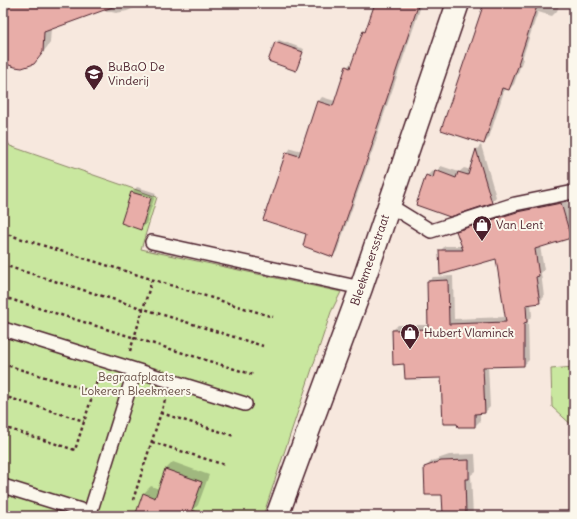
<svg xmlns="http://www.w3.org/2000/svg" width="577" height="519" viewBox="0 0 577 519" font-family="Delius,sans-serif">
	<rect width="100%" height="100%" fill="#f7e8de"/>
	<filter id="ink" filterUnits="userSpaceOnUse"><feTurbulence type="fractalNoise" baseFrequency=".025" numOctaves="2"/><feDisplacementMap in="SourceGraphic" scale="8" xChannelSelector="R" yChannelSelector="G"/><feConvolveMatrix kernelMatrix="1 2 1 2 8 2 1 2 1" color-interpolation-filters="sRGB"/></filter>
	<g filter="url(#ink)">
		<path fill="#c9e79f" stroke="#8a8365" d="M 3,134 L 10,146 L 157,197 L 141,249 L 341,292 L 331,312 L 263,516 L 3,516 Z
			M 574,367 L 574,427 L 552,407 L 551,369 Z"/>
		<path fill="#0003" d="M 9,3 L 139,3 L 134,8 L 127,11 L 116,13 L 103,10 L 51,28 L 50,43 L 41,55 L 33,63 L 3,61 L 3,22 L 8,16 Z
			M 376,3 L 422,3 L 376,138 L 377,138 L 337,251 L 333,256 L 308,234 L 287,153 L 291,148 L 302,151 L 318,102 L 322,97 L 335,101 L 347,67 L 352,62 L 353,63 L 364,32 L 367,29 Z
			M 485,3 L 560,3 L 557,11 L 552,16 L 538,12 L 522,59 L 523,59 L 514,84 L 509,89 L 505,88 L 489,138 L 484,143 Z
			M 279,40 L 304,49 L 298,67 L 296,69 L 270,61 L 276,42 Z
			M 481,145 L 496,197 L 491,202 L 427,176 L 432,171 L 436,172 L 441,166 L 459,172 L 464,168 L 471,170 L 477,149 Z
			M 137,187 L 156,193 L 146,224 L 141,229 L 132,192 Z
			M 566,198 L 574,226 L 574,234 L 571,237 L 540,246 L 544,270 L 541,273 L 544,297 L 539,302 L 531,303 L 532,316 L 528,320 L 529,360 L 524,365 L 488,366 L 490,407 L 485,412 L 480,412 L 480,421 L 475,426 L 442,377 L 405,363 L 393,330 L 398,325 L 429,325 L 428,282 L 433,277 L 453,276 L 454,319 L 506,317 L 497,258 L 440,251 L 445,246 L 463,246 L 457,232 L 462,227 L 523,207 Z
			M 475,454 L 476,471 L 471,475 L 473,516 L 444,516 L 443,494 L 425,468 L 432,461 L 449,455 Z
			M 173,462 L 209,475 L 198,505 L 188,516 L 136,516 L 143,494 L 151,486 L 159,489 L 165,470 Z"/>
		<path fill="#e8ada8" stroke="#4a1f2b" d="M 8,3 L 117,3 L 118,5 L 44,32 L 43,52 L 41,55 L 34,64 L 22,68 L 15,67 L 3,63 L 3,21 L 7,15 Z
			M 375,3 L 419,3 L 372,143 L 373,143 L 333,257 L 303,246 L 306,234 L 263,220 L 286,152 L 299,156 L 317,101 L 333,106 L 346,66 L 350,68 L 363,31 L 365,32 Z
			M 484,3 L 538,3 L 518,64 L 519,64 L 509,90 L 502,88 L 484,144 L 441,130 Z
			M 275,42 L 303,52 L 296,71 L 268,61 Z
			M 476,149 L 492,203 L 450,217 L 416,205 L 426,175 L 433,178 L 435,170 L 456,178 L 458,172 L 468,175 Z
			M 131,192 L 151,198 L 141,230 L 121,223 Z
			M 561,203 L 571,238 L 535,249 L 539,276 L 536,277 L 540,303 L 526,305 L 527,322 L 524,323 L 524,366 L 483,367 L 485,413 L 475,414 L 475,427 L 458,427 L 457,424 L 443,424 L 441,378 L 405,379 L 404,364 L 393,365 L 392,330 L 428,329 L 427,281 L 448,280 L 449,324 L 506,322 L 496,259 L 440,275 L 439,250 L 463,250 L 456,231 L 517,212 Z
			M 469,460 L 469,479 L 465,479 L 466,513 L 443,514 L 442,495 L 425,495 L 424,467 L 441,461 Z
			M 165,469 L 202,482 L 192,510 L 200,513 L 199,516 L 135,516 L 143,493 L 155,498 Z"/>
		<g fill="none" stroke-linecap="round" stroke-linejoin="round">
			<g stroke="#4a1f2b" stroke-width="16">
				<path id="service" d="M 389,205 L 431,231 L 515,204 L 574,192
					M 152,242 L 361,288
					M 3,329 L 245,404
					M 3,486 L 90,513 L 89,516
					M 90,513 L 135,370"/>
			</g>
			<g stroke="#4a1f2b" stroke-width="25">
				<path id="minor" d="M 277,516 L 361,288 L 458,3"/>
			</g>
			<path stroke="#4a1f2b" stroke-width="2.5" stroke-dasharray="3 3" stroke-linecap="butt" d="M 3,233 L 273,317
				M 3,265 L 263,346
				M 3,297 L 254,375
				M 130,351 L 152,280
				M 3,364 L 93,392
				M 3,396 L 84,421
				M 161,413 L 234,436
				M 3,427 L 75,450 L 98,378
				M 152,442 L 225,465
				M 133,500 L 166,397"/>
			<use href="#service" stroke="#fbf7ec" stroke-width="13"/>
			<use href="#minor" stroke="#fbf7ec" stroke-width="22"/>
		</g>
	</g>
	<defs>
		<g id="school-pin" transform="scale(1)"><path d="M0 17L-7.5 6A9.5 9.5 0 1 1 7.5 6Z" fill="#4a1f2b" stroke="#fbf7ec"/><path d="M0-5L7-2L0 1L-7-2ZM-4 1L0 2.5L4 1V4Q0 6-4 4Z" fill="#fff"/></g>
		<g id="shop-pin" transform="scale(1)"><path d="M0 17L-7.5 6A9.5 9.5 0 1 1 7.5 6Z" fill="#4a1f2b" stroke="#fbf7ec"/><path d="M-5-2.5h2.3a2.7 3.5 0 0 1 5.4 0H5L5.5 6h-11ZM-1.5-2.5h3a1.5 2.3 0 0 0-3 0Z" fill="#fff"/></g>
	</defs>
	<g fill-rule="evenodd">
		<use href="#school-pin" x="94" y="74"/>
		<use href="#shop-pin" x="482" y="225"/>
		<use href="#shop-pin" x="410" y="333"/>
	</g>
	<g text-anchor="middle" stroke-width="4" stroke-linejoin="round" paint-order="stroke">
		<g font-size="12" fill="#4a1f2b" stroke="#fbf7ec" text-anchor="start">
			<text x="108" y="71">BuBaO De<tspan x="108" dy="14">Vinderij</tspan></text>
			<text x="496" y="229">Van Lent</text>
			<text x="424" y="337">Hubert Vlaminck</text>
		</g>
		<g font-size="12" fill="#4a1f2b" stroke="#fbf7ec">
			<text transform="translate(370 260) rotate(-71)" y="4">Bleekmeersstraat</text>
		</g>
		<g font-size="12" fill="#6a5148" stroke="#fbf7ec">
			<text x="136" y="381">Begraafplaats<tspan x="136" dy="14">Lokeren Bleekmeers</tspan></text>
		</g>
	</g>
	<rect width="577" height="519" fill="none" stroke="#fbf7ec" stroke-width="16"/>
	<rect x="8" y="8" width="561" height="503" fill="none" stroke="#4a1f2b" stroke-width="1.5" filter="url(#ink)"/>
</svg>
